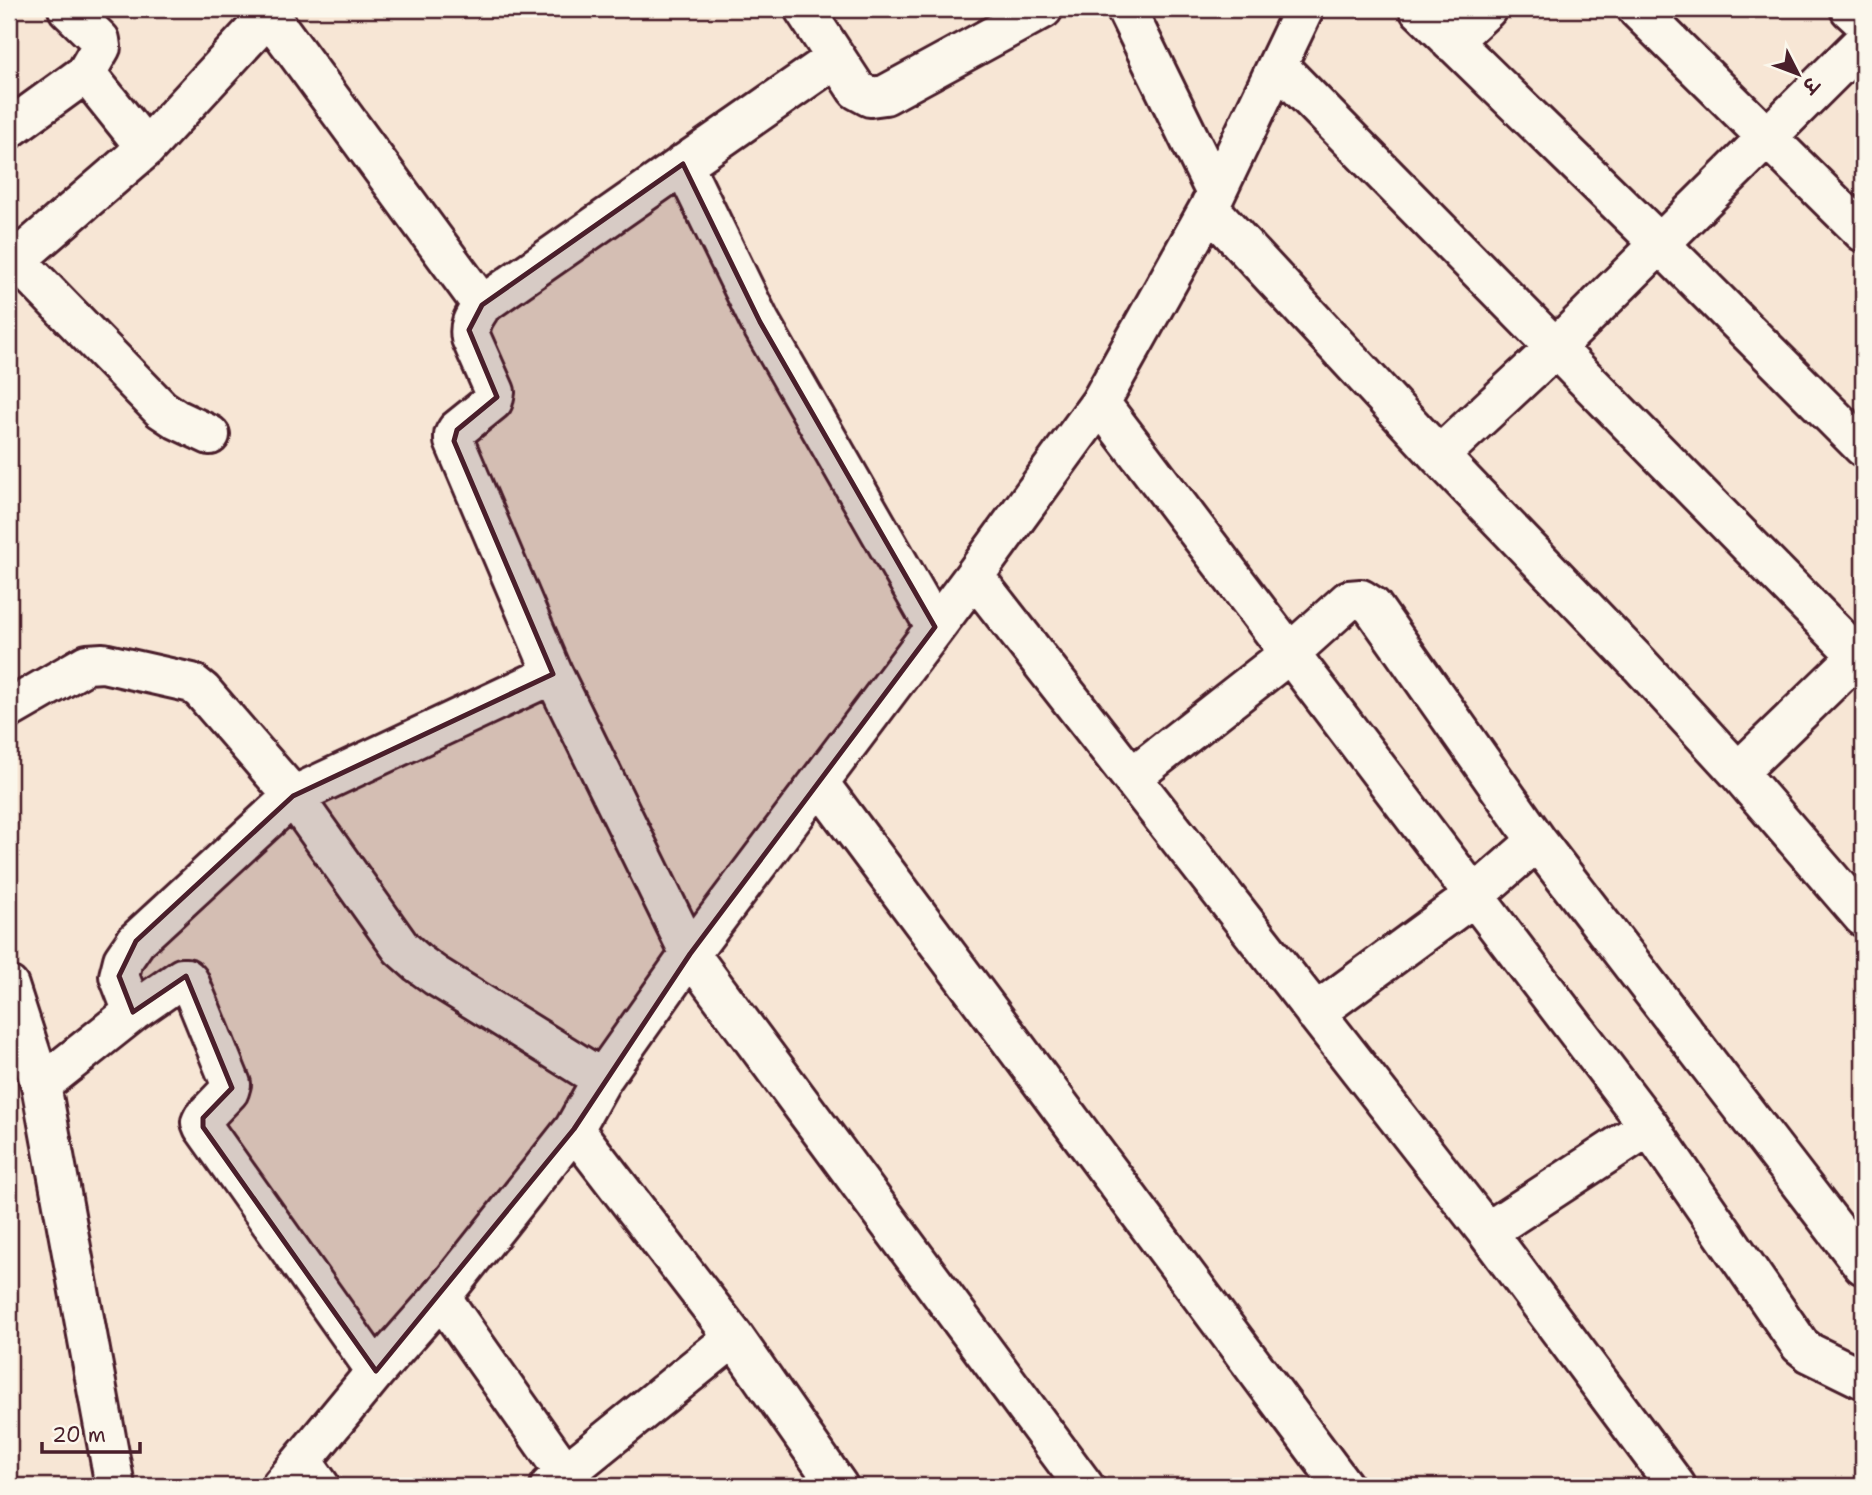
<svg xmlns="http://www.w3.org/2000/svg" width="1872" height="1495" viewBox="0 0 1872 1495" font-family="'Shantell Sans','Playpen Sans Deva',sans-serif">
	<rect width="100%" height="100%" fill="#f7e6d5"/>
	<filter id="ink" filterUnits="userSpaceOnUse"><feTurbulence type="fractalNoise" baseFrequency=".0143" numOctaves="2"/><feDisplacementMap in="SourceGraphic" scale="14" xChannelSelector="R" yChannelSelector="G"/><feConvolveMatrix kernelMatrix="1 2 1 2 8 2 1 2 1" color-interpolation-filters="sRGB"/></filter>
	<g filter="url(#ink)">
		<g fill="none" stroke-linecap="round" stroke-linejoin="round">
			<g stroke="#4a1f2b" stroke-width="44">
				<path id="minor" d="M 68,9 L 100,40 L 101,47 L 86,73
					M 268,9 L 269,15 L 482,305 L 836,58
					M 804,9 L 857,90 L 870,97 L 885,95 L 1043,9
					M 1126,9 L 1216,193
					M 1419,9 L 1659,243 L 1863,447
					M 1637,9 L 1863,232
					M 1850,9 L 1863,21
					M 1451,42 L 1487,9
					M 1278,66 L 1863,661
					M 9,129 L 86,73 L 146,148
					M 683,164 L 760,322 L 935,627
					M 1209,208 L 1439,456 L 1640,665 L 1738,772 L 1863,917
					M 16,260 L 161,409 L 176,419 L 210,435
					M 9,266 L 146,148 L 269,15
					M 482,305 C 475,316 468,324 471,338 L 495,392 L 493,401 L 457,430 L 454,435 L 454,441 L 553,674 L 690,954 L 1084,1486
					M 1100,403 L 1649,1126 L 1800,1345 L 1810,1353 L 1863,1379
					M 1439,456 L 1556,347 L 1863,42
					M 974,576 L 1487,1232 L 1676,1486
					M 9,709 L 87,664 L 103,663 L 192,683 L 202,691 L 293,796 L 401,948 L 418,963 L 436,976 L 602,1079
					M 1738,772 L 1863,651
					M 1132,777 L 1290,653 L 1349,600 L 1361,599 L 1372,606 L 1537,841 L 1863,1265
					M 819,783 L 1343,1486
					M 9,986 L 41,1085 L 115,1486
					M 133,1012 L 182,978 L 186,978 L 189,981 L 231,1084 L 229,1091 L 203,1118 L 201,1122 L 203,1127 L 376,1371
					M 1315,1013 L 1474,896 L 1537,841
					M 41,1085 L 133,1012 L 119,976 L 123,960 L 136,941 L 293,796 L 553,674
					M 574,1129 L 734,1337 L 838,1486
					M 1487,1232 L 1649,1126
					M 441,1297 L 574,1486
					M 302,1461 L 320,1486
					M 281,1486 L 376,1371 L 441,1297 L 574,1129 L 602,1079 L 690,954 L 974,576 L 1100,403 L 1209,208 L 1304,9
					M 550,1486 L 734,1337"/>
			</g>
			<use href="#minor" stroke="#fbf7ec" stroke-width="38"/>
		</g>
	</g>
	<path fill="#4a1f2b" fill-opacity="0.2" stroke="#4a1f2b" stroke-width="5" stroke-linejoin="round" d="M 683,164 L 760,322 L 935,627 L 690,954 L 574,1129 L 376,1371 L 203,1127 L 203,1118 L 232,1088 L 186,976 L 133,1012 L 119,976 L 136,941 L 293,796 L 553,674 L 454,441 L 457,430 L 497,397 L 469,330 L 482,305 Z"/>
	<rect width="1872" height="1495" fill="none" stroke="#fbf7ec" stroke-width="35"/>
	<rect x="18" y="18" width="1837" height="1460" fill="none" stroke="#4a1f2b" stroke-width="2.5" filter="url(#ink)"/>
	<g transform="translate(1798 74) rotate(132)" stroke="#fbf7ec" stroke-width="5" paint-order="stroke">
	<path d="M0-5L12 26L0 18L-12 26Z" fill="#4a1f2b"/>
	<text y="-10" font-size="19" font-weight="bold" text-anchor="middle" fill="#4a1f2b">उ</text>
	</g>
	<path d="M42 1442v10h98v-10" fill="none" stroke="#4a1f2b" stroke-width="3.5"/>
	<text x="52" y="1442" font-size="21" fill="#4a1f2b" stroke="#fbf7ec" stroke-width="5" paint-order="stroke">20 m</text>
</svg>
